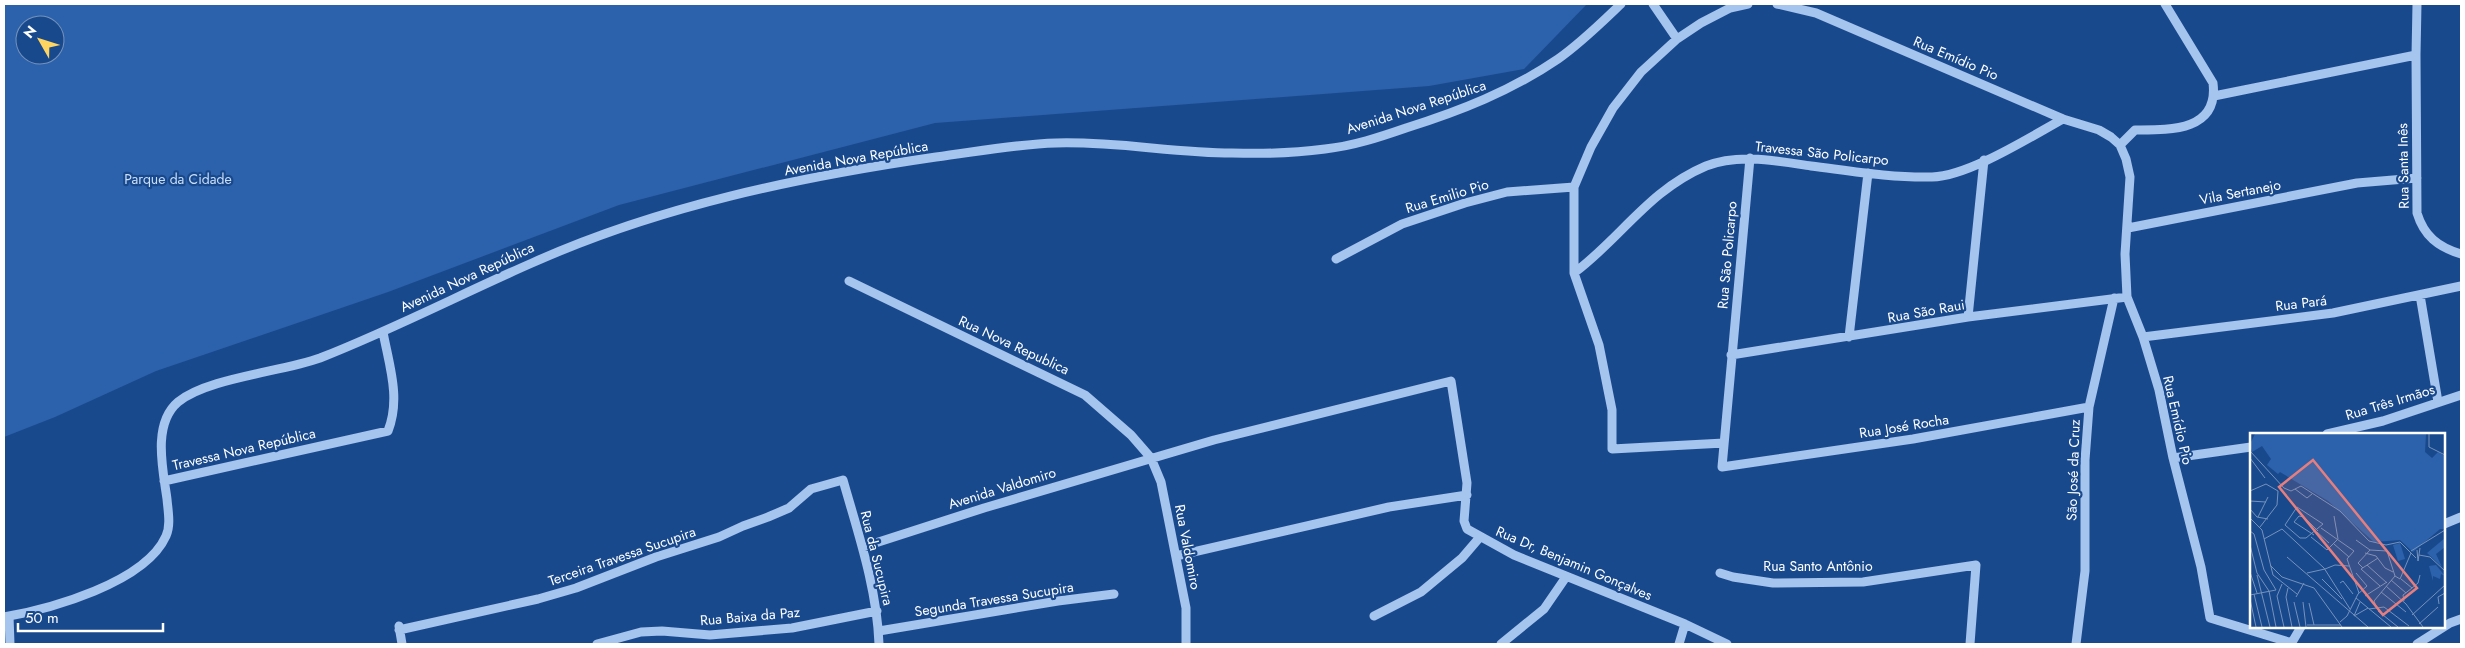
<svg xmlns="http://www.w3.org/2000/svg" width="2465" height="648" viewBox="0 0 2465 648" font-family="Jost,sans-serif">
	<rect width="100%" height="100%" fill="#19498d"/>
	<path fill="#2c62ab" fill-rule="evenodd" d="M 4,4 L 1587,4 L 1524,69 L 1429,86 L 935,123 L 619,205 L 388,292 L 156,371 L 55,417 L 4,437 ZM 25,25 L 55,25 L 55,55 L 25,55 Z"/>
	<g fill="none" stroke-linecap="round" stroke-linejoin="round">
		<path stroke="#a5c4ee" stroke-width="9" d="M 1653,4 L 1677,39
			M 1777,4 L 1816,13 L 2063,119 L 2099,130 L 2111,137 L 2120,145 L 2126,159 L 2130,177 L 2125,254 L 2127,297 L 2143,337 L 2159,390 L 2173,458 L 2201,567 L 2210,618 L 2292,643
			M 2416,55 L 2417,213 C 2424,236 2438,247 2461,254
			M 2214,96 L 2416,55 L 2417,4
			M 2120,145 L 2135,130 C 2168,130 2219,132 2213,83 L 2165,4
			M 1750,158 L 1722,467 L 1913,439 L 2089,407
			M 2128,228 L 2357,183 L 2417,178
			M 1336,259 L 1402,224 L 1465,203 L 1507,192 L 1574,187
			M 1574,273 C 1621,238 1649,190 1706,166 C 1739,153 1777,161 1811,166 C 1851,171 1892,178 1932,177 C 1969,176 2030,137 2063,119
			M 849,281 L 1085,395 L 1131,435 L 1151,458 L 1161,482 L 1186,608 L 1186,644
			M 2420,295 L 2438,402
			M 1968,317 L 1984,160
			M 1849,337 L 1868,173
			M 2143,337 L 2333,313 L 2461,286
			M 1731,355 L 1968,317 L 2127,297
			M 2327,434 L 2383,421 L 2461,395
			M 1724,443 L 1612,449 L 1612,410 L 1599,345 L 1574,273 L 1574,187 L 1591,147 L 1613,108 L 1641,72 L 1677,39 L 1701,23 L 1730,8 L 1748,4
			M 2173,458 L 2251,447
			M 164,481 L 388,431 C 401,398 389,365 383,332
			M 2444,524 L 2461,517
			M 863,547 L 984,508 L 1214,440 L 1451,381 L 1467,483 L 1464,521 L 1467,529 L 1514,555 L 1685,624 L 1727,644
			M 1176,556 L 1389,507 L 1467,495
			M 1720,573 L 1733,577 L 1773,583 L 1863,582 L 1976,565 L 1970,644
			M 9,616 L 10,644
			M 1374,616 L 1421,592 L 1462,558 L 1480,537
			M 4,617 C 50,609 145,583 166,536 C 171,525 168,511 167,499 C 163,470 152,424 178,402 C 207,378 281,372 320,358 C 392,330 461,294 532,263 C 659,206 799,177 936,157 C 975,152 1016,144 1056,143 C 1115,141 1174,153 1232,153 C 1263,154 1295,153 1325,149 C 1353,146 1380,137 1406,128 C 1460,111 1511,91 1558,59 C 1581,43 1601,23 1621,4
			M 399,626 L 402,644
			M 399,630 L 538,599 L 576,588 L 656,557 L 719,537 L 743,526 L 768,517 L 789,508 L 811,489 L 843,480 C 858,533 877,588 879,644
			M 879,631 L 1058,601 L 1114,594
			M 597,644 L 641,632 L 662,631 L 710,635 L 792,628 L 877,611
			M 1501,644 L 1544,609 L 1566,577
			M 1679,644 L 1685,624
			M 2076,644 L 2085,571 L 2085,460 L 2089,407 L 2114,298
			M 2291,644 L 2301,627
			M 2417,644 L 2450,623 L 2461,619"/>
	</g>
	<g text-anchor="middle" stroke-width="4.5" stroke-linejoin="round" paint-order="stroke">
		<g font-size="14" fill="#fff" stroke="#19498d">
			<text transform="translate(1956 58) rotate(23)" y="5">Rua Emídio Pio</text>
			<text transform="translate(1416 107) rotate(-18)" y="5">Avenida Nova República</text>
			<text transform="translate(1822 153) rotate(6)" y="5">Travessa São Policarpo</text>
			<text transform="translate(856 158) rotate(-10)" y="5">Avenida Nova República</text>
			<text transform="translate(2403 166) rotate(-91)" y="5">Rua Santa Inês</text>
			<text transform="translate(2240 192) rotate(-11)" y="5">Vila Sertanejo</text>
			<text transform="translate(1447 196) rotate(-17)" y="5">Rua Emilio Pio</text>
			<text transform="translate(1727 255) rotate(-85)" y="5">Rua São Policarpo</text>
			<text transform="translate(467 277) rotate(-25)" y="5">Avenida Nova República</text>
			<text transform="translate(2301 303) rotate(-7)" y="5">Rua Pará</text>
			<text transform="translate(1926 311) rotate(-10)" y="5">Rua São Raui</text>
			<text transform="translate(1014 345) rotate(25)" y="5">Rua Nova Republica</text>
			<text transform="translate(2390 402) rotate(-17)" y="5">Rua Três Irmãos</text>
			<text transform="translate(2178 420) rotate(77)" y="5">Rua Emídio Pio</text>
			<text transform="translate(1904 426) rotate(-9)" y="5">Rua José Rocha</text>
			<text transform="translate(244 449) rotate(-13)" y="5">Travessa Nova República</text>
			<text transform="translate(2073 470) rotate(-88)" y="5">São José da Cruz</text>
			<text transform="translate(1002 488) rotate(-17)" y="5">Avenida Valdomiro</text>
			<text transform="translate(1188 547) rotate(79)" y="5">Rua Valdomiro</text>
			<text transform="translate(622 556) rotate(-19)" y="5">Terceira Travessa Sucupira</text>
			<text transform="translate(877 558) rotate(76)" y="5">Rua da Sucupira</text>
			<text transform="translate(1574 563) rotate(23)" y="5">Rua Dr, Benjamin Gonçalves</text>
			<text x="1818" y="571">Rua Santo Antônio</text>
			<text transform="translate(994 599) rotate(-9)" y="5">Segunda Travessa Sucupira</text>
			<text transform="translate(750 616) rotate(-5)" y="5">Rua Baixa da Paz</text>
		</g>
		<g font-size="14" fill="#cbdffa" stroke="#19498d">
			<text x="178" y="184">Parque da Cidade</text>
		</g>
	</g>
	<g transform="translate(2250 433)">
		<rect width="195" height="195" fill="#19498d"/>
		<path d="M 5,1 L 176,1 L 175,19 L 182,25 L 188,19 L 195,23 L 195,96 L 190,96 L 163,119 L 150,107 L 124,109 L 78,68 L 30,39 L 28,41 L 17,32 L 21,26 L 12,13 L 2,19 L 0,11 ZM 195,105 L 195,114 L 186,121 L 192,134 L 177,120 ZM 150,110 L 155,126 L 148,128 L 143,112 ZM 186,132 L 195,143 L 191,141 L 190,146 L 183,143 L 183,148 L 179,133 Z" fill="#2c62ab"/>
		<path fill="none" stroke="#7592bb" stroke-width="1" d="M 179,1 L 179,14 L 195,22M 0,18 L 34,55 L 41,58 L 51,53 L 90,78 L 119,108 L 136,112 L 150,109 L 166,125M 0,25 L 15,45M 45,56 L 57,65 L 62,61M 0,58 L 16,51 L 28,58 L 27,72 L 10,94M 0,68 L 16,69M 0,76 L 7,84 L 18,86M 84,83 L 88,106M 8,84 L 18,64M 0,85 L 12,97 L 23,142 L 47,161M 35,92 L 50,105 L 56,105 L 73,91 L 47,74M 35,92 L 47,74M 71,95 L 104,118 L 97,126 L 109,160M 32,96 L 74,135 L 100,176M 0,98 L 4,101 L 14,137 L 26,157M 67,99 L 79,110M 64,102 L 44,89 L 49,83 L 54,84 L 68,98M 61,104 L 77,117 L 88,106M 14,106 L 32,96M 106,107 L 120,117M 84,111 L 99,124M 0,112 L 7,140 L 19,158 L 26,194M 120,117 L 137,118 L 145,143 L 150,146 L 161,120M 167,117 L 168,128 L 170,115M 161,118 L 195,97M 115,120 L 126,123 L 135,135 L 143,139M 169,122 L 180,124 L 195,138M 37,124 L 118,194M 128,125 L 111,136 L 130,153M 20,132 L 32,144 L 64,155 L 92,194M 117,132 L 137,150M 113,135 L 108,130 L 120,117M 75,136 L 85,132 L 99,133M 0,139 L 7,160M 57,140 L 75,136M 7,142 L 20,194M 72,146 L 92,166M 151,146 L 162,155 L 168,150 L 170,142M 141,147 L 156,160M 90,150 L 93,148 L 103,161M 32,151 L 27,163 L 34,194M 136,153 L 156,171 L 173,194M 38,155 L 36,164 L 42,194M 131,159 L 156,179M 4,161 L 12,194M 0,162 L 26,157M 115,163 L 137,149M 46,164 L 54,150M 106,165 L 141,194M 0,166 L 6,194M 154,168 L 153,162 L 162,155M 44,169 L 50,194M 53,169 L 56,194M 59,170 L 64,192M 189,171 L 188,164 L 195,160M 126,173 L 124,168 L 145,143M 119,176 L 134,174 L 159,193M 128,178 L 148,194M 162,182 L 195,152M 104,183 L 110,169M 104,183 L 118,175M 90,189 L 97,183 L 108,161 L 117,153 L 106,140M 169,191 L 188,174M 57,192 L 91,192"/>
		<path fill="#e67e7e" fill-opacity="0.15" stroke="#e67e7e" stroke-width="2.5" d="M 63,27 L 167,155 L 133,182 L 29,54 Z"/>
		<rect width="195" height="195" fill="none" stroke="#fff" stroke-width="2.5"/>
	</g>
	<rect width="2465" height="648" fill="none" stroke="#ffffff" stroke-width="10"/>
	<g transform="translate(40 40) rotate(309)"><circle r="24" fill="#19498d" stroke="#7592bb"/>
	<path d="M0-4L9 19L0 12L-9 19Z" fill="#ffd562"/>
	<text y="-8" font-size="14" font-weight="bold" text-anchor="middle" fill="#ffffff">N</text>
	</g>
	<path d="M18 623v8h145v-8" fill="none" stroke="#ffffff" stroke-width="2.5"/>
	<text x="25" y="623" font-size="15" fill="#ffffff" stroke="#19498d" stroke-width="4" paint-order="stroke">50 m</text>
</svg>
